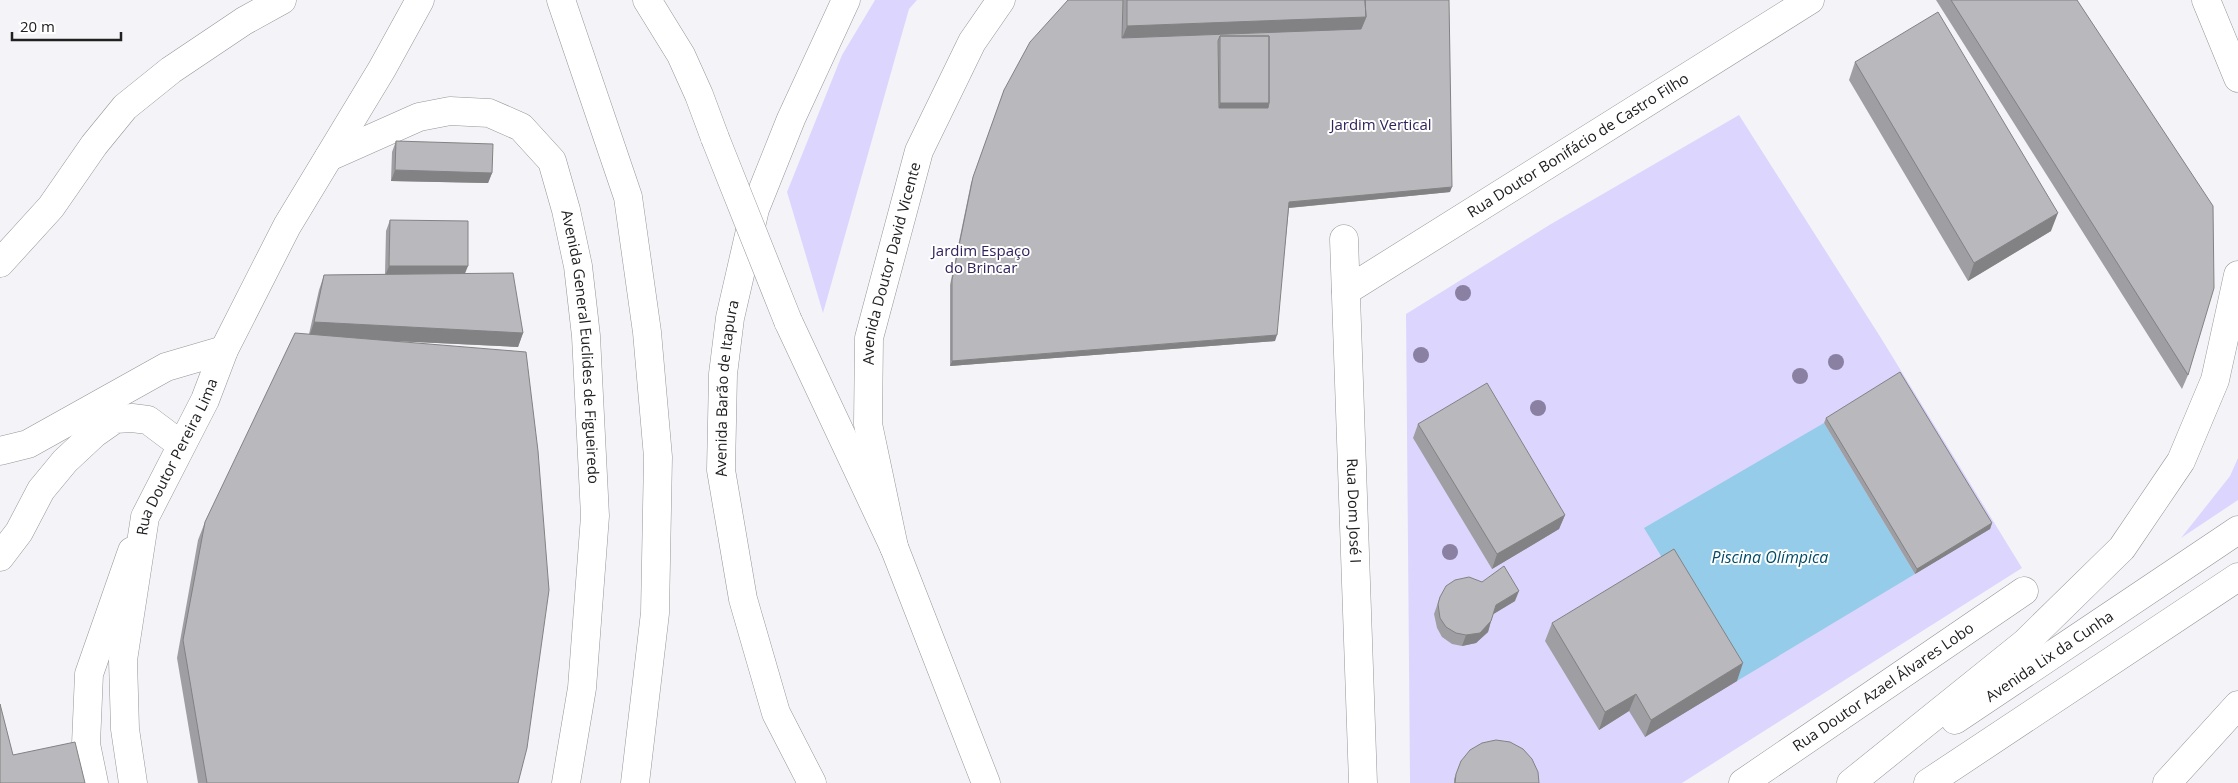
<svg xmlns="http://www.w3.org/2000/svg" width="2238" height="783" viewBox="0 0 2238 783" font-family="'Open Sans',sans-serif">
	<rect width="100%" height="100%" fill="#f4f4f8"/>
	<path fill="#dcd6fe" d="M 875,0 L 917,0 L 909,9 L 823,313 L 787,192 L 842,55 Z
		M 1739,115 L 1881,338 L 2022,568 L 1682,783 L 1410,783 L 1406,314 L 1551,224 Z
		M 2238,458 L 2238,500 L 2181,538 L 2230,476 Z"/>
	<path fill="#95cce9" d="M 1824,423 L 1915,574 L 1737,681 L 1644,528 Z"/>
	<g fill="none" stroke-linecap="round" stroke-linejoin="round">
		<g stroke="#959599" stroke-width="29">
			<g id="minor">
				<path id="s1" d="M 1344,239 L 1363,783"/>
				<path d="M 0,263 L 51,207 L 94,145 L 125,107 L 171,70 L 244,21 L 282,0"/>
				<path id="s2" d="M 1346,291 L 1810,0"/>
				<path d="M 0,451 L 28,444 L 166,367 L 224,350"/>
				<path d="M 0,557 L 19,532 L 41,490 L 65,461 L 95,433 L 115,419 L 132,418 L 148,420 L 180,444"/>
				<path d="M 94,783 L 86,744 L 89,674 L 132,551"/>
				<path id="s3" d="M 1743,783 L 2024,591"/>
			</g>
		</g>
		<g stroke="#959599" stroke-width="29">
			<g id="major">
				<path d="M 561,0 L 628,197 L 647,332 L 658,457 L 655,613 L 635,783"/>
				<path d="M 647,0 L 681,55 L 699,95 L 715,138"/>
				<path d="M 2206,0 L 2238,78"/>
				<path id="s4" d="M 329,157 L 419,117 L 450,111 L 489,113 L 521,127 L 552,161 L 566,210 L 578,266 L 586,336 L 595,516 L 582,688 L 566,783"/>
				<path d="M 788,321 L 894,547 L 986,783"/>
				<path id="s5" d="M 894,547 L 868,424 L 869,338 L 919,151 L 972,42 L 1001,0"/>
				<path id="s6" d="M 133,783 L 125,729 L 123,660 L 145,517 L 205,400 L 224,350 L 287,226 L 382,69 L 420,0"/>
				<path id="s7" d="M 812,783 L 776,713 L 743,599 L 721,470 L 723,374 L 730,318 L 755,209 L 791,119 L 846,0"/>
				<path d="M 2167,783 L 2238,705"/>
			</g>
		</g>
		<g stroke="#959599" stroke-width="29">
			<g id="highway">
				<path id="s8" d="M 1955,720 L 2238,530"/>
				<path d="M 1851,783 L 2025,643 L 2122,548 L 2181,461 L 2215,380 L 2238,275"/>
				<path d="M 1928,783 L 2238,577"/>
			</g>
		</g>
		<use href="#minor" stroke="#fff" stroke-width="28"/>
		<use href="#major" stroke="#fff" stroke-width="28"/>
		<use href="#highway" stroke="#fff" stroke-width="28"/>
		<g stroke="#959599" stroke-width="29" stroke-linecap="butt">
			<path id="major-bridge" d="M 715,138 L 788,321"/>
		</g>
		<use href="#major-bridge" stroke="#fff" stroke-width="28"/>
	</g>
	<g fill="#8980a2">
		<circle cx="1463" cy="293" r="8"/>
		<circle cx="1421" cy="355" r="8"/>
		<circle cx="1836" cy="362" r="8"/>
		<circle cx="1800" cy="376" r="8"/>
		<circle cx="1538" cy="408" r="8"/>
		<circle cx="1450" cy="552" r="8"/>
	</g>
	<path fill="#9f9fa3" d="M 1068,0 L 1449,0 L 1450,192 L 1289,208 L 1275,341 L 950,366 L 950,285 L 971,183 L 1004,90 Z
		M 1936,0 L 2077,0 L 2188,375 L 2182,389 Z
		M 1855,62 L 2051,231 L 1968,281 L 1849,80 Z
		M 396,141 L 492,173 L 488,183 L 391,181 L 392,152 Z
		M 390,220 L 465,274 L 523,333 L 518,347 L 397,341 L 518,783 L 198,783 L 177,658 L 198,540 L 205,522 L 309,334 L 319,290 L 324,275 L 385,274 L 386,231 Z
		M 1826,418 L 1992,523 L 1990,529 L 1915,574 L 1824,423 Z
		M 1418,424 L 1565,515 L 1559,529 L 1492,569 L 1413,438 Z
		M 1440,597 L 1515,601 L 1493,614 L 1488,632 L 1476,643 L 1462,646 L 1452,644 L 1442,637 L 1437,628 L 1434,614 Z
		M 1552,623 L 1737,681 L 1645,737 L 1629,711 L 1599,730 L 1545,641 Z
		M 1461,761 L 1539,783 L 1454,783 L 1454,779 Z"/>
	<path fill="#828284" d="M 1366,17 L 1359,35 L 1220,36 L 1120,44 L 1127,26 Z
		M 1220,103 L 1269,103 L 1266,114 L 1217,113 Z
		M 395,170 L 492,173 L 488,183 L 391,181 Z
		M 1452,187 L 1450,192 L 1287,208 L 1289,202 Z
		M 2058,213 L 2051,231 L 1968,281 L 1974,263 Z
		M 389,266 L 468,266 L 464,276 L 385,276 Z
		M 314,322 L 523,333 L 518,347 L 309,337 Z
		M 1277,335 L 1275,341 L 950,366 L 952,361 Z
		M 1565,515 L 1559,529 L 1492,569 L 1497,554 Z
		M 1992,523 L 1990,529 L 1915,574 L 1917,569 Z
		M 1519,591 L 1515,601 L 1492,615 L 1496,605 Z
		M 1491,621 L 1488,632 L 1476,643 L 1462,646 L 1466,635 Z
		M 1743,663 L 1737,681 L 1645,737 L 1651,720 Z
		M 1636,694 L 1629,711 L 1599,730 L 1605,712 Z"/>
	<path fill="#b9b9bd" stroke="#828284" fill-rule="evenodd" d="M 1068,0 L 1123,0 L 1122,38 L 1361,29 L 1366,17 L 1365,0 L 1449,0 L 1452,187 L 1289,202 L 1277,335 L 952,361 L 952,280 L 973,177 L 1004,90 L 1030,42 ZM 1220,36 L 1269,36 L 1269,103 L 1268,108 L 1219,108 L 1218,41 Z
		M 1127,0 L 1365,0 L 1366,17 L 1127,26 Z
		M 1951,0 L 2077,0 L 2213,206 L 2214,288 L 2188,375 Z
		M 1938,12 L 2058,213 L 1974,263 L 1855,62 Z
		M 1220,36 L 1269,36 L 1269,103 L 1220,103 Z
		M 396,141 L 493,144 L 492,173 L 395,170 Z
		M 390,220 L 468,221 L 468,266 L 389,266 Z
		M 513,273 L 523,333 L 314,322 L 324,275 Z
		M 295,333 L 526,352 L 538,451 L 549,590 L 527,748 L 518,783 L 207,783 L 183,640 L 205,522 Z
		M 1900,372 L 1992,523 L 1917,569 L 1826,418 Z
		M 1487,383 L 1565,515 L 1497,554 L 1418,424 Z
		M 1674,549 L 1743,663 L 1651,720 L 1636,694 L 1605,712 L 1552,623 Z
		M 1504,566 L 1519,591 L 1496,605 L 1491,621 L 1480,633 L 1466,635 L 1456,633 L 1446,627 L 1440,618 L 1438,604 L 1440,597 L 1446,586 L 1455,580 L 1469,577 L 1482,582 Z
		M 0,704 L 13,755 L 75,742 L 85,783 L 0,783 Z
		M 1496,740 L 1510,742 L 1523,749 L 1532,759 L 1538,772 L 1539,783 L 1455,783 L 1456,774 L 1461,761 L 1470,750 L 1482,743 Z"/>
	<g text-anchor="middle" stroke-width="4" stroke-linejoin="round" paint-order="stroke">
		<g font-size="15" fill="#31215c" stroke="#fff">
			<text x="1381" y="130">Jardim Vertical</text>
			<text x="981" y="256">Jardim Espaço<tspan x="981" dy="17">do Brincar</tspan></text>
		</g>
		<g font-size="15" fill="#202021" stroke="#fff">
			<text dy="5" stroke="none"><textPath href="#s2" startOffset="274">Rua Doutor Bonifácio de Castro Filho</textPath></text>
			<text dy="5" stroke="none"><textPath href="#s5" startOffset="289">Avenida Doutor David Vicente</textPath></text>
			<text dy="5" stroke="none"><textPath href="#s4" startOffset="439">Avenida General Euclides de Figueiredo</textPath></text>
			<text dy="5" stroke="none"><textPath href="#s7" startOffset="410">Avenida Barão de Itapura</textPath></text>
			<text dy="5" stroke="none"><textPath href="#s6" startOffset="336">Rua Doutor Pereira Lima</textPath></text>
			<text dy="5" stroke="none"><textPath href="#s1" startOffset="272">Rua Dom José I</textPath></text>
			<text dy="5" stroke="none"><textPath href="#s8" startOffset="114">Avenida Lix da Cunha</textPath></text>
			<text dy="5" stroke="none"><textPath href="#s3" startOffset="170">Rua Doutor Azael Álvares Lobo</textPath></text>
		</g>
		<g font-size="16" font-style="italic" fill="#004b68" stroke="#fff">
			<text x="1770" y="563">Piscina Olímpica</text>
		</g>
	</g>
	<path d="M12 32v8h109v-8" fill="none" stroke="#202021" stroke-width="2.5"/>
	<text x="20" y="32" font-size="15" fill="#202021" stroke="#ffffff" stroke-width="4" paint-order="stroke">20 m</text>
</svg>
